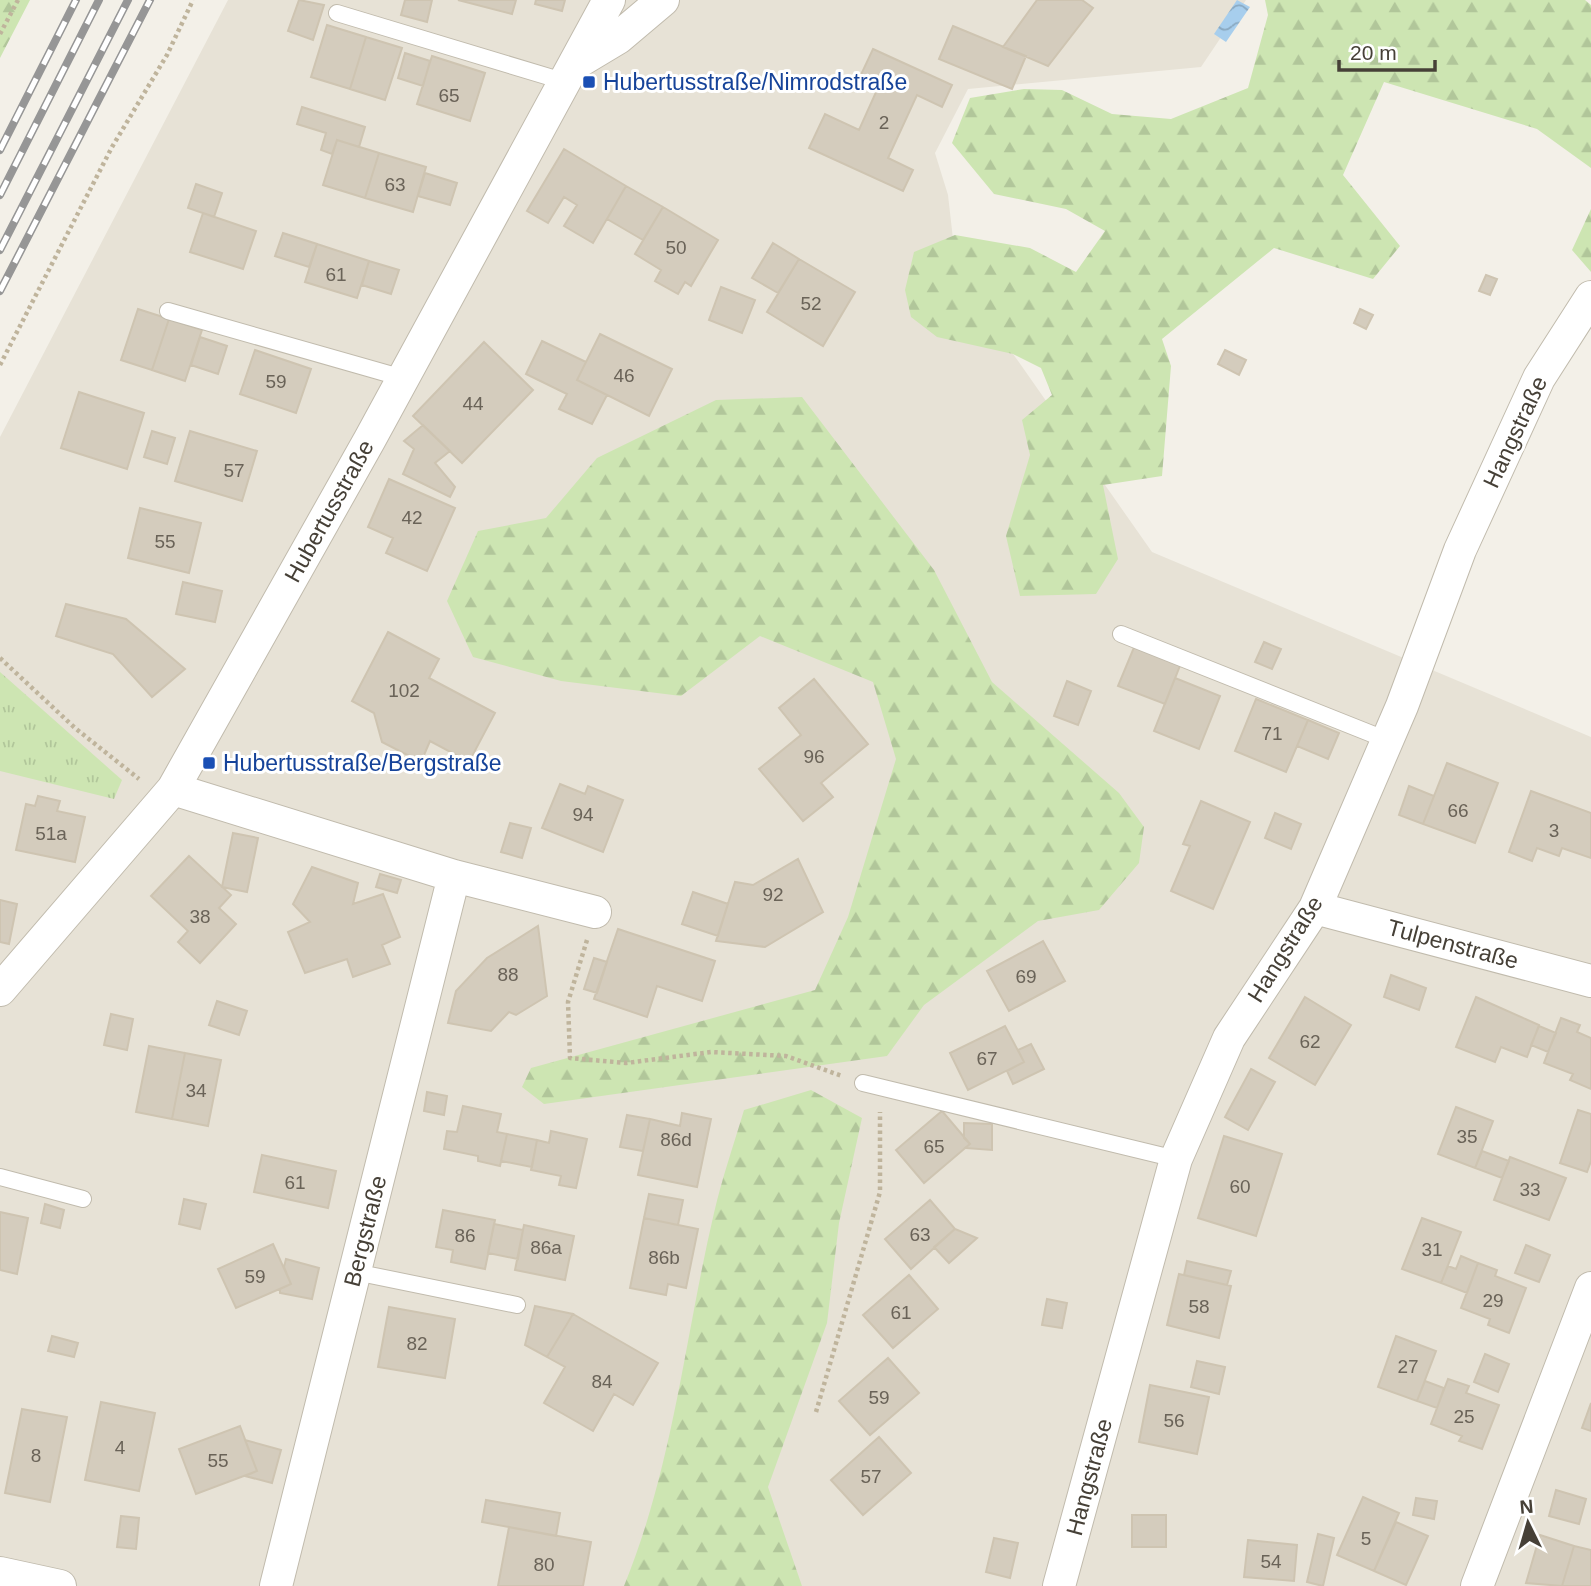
<svg xmlns="http://www.w3.org/2000/svg" width="1591" height="1586" viewBox="0 0 1591 1586" font-family="Helvetica,sans-serif">
	<defs>
		<pattern id="forest-firs" width="22" height="20" patternUnits="userSpaceOnUse" patternTransform="scale(1.75)"><rect width="22" height="20" fill="#cde5b2"/><path d="M5 1l3.5 6h-7zM16 11l3.5 6h-7z" fill="#b1c69a"/></pattern>
		<pattern id="park-tufts" width="24" height="20" patternUnits="userSpaceOnUse" patternTransform="scale(1.75)"><rect width="24" height="20" fill="#cde5b2"/><path d="M3 7l-1-3M5 7V3M7 7l1-3M15 17l-1-3M17 17v-4M19 17l1-3" fill="none" stroke="#b1c69a"/></pattern>
		<pattern id="water-waves" width="16" height="10" patternUnits="userSpaceOnUse" patternTransform="scale(1.75)"><rect width="16" height="10" fill="#a7ceed"/><path d="M0 5q4-4 8 0t8 0" fill="none" stroke="#8aa9c1"/></pattern>
	</defs>
	<rect width="100%" height="100%" fill="#f3f0e8"/>
	<path fill="#e7e2d6" d="M 228,0 L 1246,0 L 1201,67 L 968,89 L 935,153 L 948,195 L 957,274 L 1152,552 L 1591,737 L 1591,1586 L 0,1586 L 0,437 Z"/>
	<path fill="url(#forest-firs)" d="M 0,0 L 30,0 L 0,58 Z
		M 1265,0 L 1585,0 L 1591,5 L 1591,168 L 1537,129 L 1384,82 L 1343,175 L 1400,246 L 1373,279 L 1274,248 L 1162,339 L 1171,366 L 1162,476 L 1103,485 L 1118,559 L 1096,594 L 1020,596 L 1006,536 L 1030,455 L 1022,420 L 1052,395 L 1041,368 L 1013,354 L 937,337 L 911,317 L 905,290 L 914,252 L 955,235 L 1030,248 L 1076,272 L 1105,231 L 1066,209 L 994,194 L 952,143 L 970,98 L 1024,89 L 1062,90 L 1112,114 L 1171,119 L 1248,88 L 1268,15 Z
		M 1591,209 L 1591,272 L 1572,250 Z
		M 802,397 L 934,570 L 992,682 L 1119,793 L 1144,827 L 1139,863 L 1099,910 L 1038,921 L 924,1005 L 887,1056 L 544,1104 L 522,1087 L 531,1068 L 815,990 L 848,917 L 896,759 L 873,682 L 760,636 L 681,696 L 561,681 L 473,657 L 447,601 L 478,531 L 546,518 L 597,458 L 716,400 Z
		M 811,1090 L 862,1118 L 839,1223 L 827,1323 L 768,1487 L 802,1586 L 624,1586 C 674,1463 684,1341 714,1213 C 722,1178 734,1144 744,1110 Z"/>
	<path fill="url(#park-tufts)" d="M 0,672 L 122,780 L 114,799 L 0,771 Z"/>
	<path fill="url(#water-waves)" d="M 1237,0 L 1250,7 L 1226,42 L 1214,34 Z"/>
	<path fill="#d4ccbd" stroke="#cec4b1" stroke-width="2" d="M 299,0 L 324,5 L 313,40 L 288,31 Z
		M 405,0 L 432,0 L 427,22 L 401,15 Z
		M 458,0 L 516,0 L 512,14 Z
		M 536,0 L 565,0 L 562,11 L 535,4 Z
		M 1037,0 L 1082,0 L 1093,8 L 1048,66 L 1003,47 Z
		M 327,25 L 366,37 L 350,89 L 311,77 Z
		M 953,26 L 1026,56 L 1012,89 L 939,59 Z
		M 366,37 L 402,48 L 385,100 L 350,89 Z
		M 873,49 L 952,85 L 942,107 L 917,95 L 888,158 L 913,170 L 903,191 L 809,148 L 825,114 L 859,130 L 877,90 L 858,81 Z
		M 405,53 L 430,61 L 423,86 L 398,78 Z
		M 432,56 L 485,73 L 470,121 L 417,104 Z
		M 302,107 L 365,127 L 359,147 L 337,140 L 332,154 L 321,150 L 326,133 L 297,124 Z
		M 337,140 L 379,153 L 365,198 L 323,185 Z
		M 564,149 L 626,186 L 593,243 L 564,226 L 577,205 L 564,197 L 548,223 L 527,211 Z
		M 379,153 L 426,167 L 413,212 L 365,198 Z
		M 425,173 L 457,183 L 450,205 L 418,196 Z
		M 196,184 L 222,193 L 214,217 L 188,208 Z
		M 626,186 L 663,207 L 643,240 L 607,219 Z
		M 663,207 L 718,240 L 691,286 L 685,282 L 678,294 L 655,281 L 661,270 L 635,254 Z
		M 203,213 L 256,231 L 243,269 L 190,252 Z
		M 283,233 L 317,244 L 309,267 L 275,256 Z
		M 773,243 L 799,259 L 778,293 L 752,278 Z
		M 317,244 L 369,261 L 357,298 L 305,282 Z
		M 799,259 L 855,292 L 823,346 L 767,312 Z
		M 369,261 L 399,270 L 391,294 L 362,285 Z
		M 1486,275 L 1497,279 L 1490,295 L 1479,291 Z
		M 721,287 L 755,300 L 742,333 L 709,320 Z
		M 138,309 L 169,319 L 152,370 L 121,360 Z
		M 1360,309 L 1373,315 L 1366,329 L 1354,323 Z
		M 169,319 L 202,330 L 185,381 L 152,370 Z
		M 600,334 L 672,369 L 649,416 L 577,380 Z
		M 200,337 L 227,346 L 218,374 L 191,365 Z
		M 542,341 L 586,362 L 577,380 L 607,395 L 592,424 L 559,409 L 567,394 L 526,374 Z
		M 484,342 L 533,390 L 462,463 L 413,416 Z
		M 255,350 L 311,369 L 296,413 L 240,394 Z
		M 1225,350 L 1246,360 L 1239,375 L 1218,364 Z
		M 79,392 L 144,413 L 127,469 L 61,448 Z
		M 423,425 L 450,451 L 435,463 L 455,487 L 450,497 L 403,474 L 414,449 L 404,441 Z
		M 152,431 L 175,438 L 167,464 L 144,457 Z
		M 190,431 L 257,451 L 242,501 L 175,481 Z
		M 389,479 L 455,508 L 427,571 L 386,553 L 393,538 L 368,527 Z
		M 140,508 L 201,523 L 189,573 L 128,558 Z
		M 183,582 L 222,591 L 215,622 L 176,614 Z
		M 66,604 L 126,619 L 185,669 L 152,697 L 113,654 L 56,636 Z
		M 388,632 L 439,659 L 429,678 L 495,713 L 469,762 L 430,741 L 421,762 L 382,742 L 374,713 L 352,701 Z
		M 1264,642 L 1281,649 L 1272,669 L 1255,662 Z
		M 1135,645 L 1181,663 L 1165,704 L 1118,686 Z
		M 1175,678 L 1220,696 L 1199,749 L 1154,731 Z
		M 814,679 L 868,744 L 821,783 L 833,797 L 803,821 L 759,769 L 801,735 L 779,708 Z
		M 1067,681 L 1091,691 L 1078,725 L 1054,716 Z
		M 1256,699 L 1308,720 L 1286,772 L 1235,751 Z
		M 1308,720 L 1339,733 L 1328,759 L 1297,746 Z
		M 1447,763 L 1498,783 L 1475,843 L 1423,824 Z
		M 560,784 L 585,794 L 588,786 L 623,800 L 603,852 L 542,828 Z
		M 1409,786 L 1434,796 L 1423,824 L 1399,815 Z
		M 1531,791 L 1591,813 L 1591,858 L 1562,848 L 1559,856 L 1537,848 L 1532,861 L 1509,852 Z
		M 38,796 L 60,801 L 57,811 L 85,817 L 75,862 L 16,850 L 26,804 L 35,806 Z
		M 1201,801 L 1250,822 L 1213,909 L 1171,891 L 1190,846 L 1183,844 Z
		M 1275,813 L 1301,824 L 1291,849 L 1265,838 Z
		M 510,823 L 531,828 L 522,858 L 501,852 Z
		M 233,833 L 258,838 L 247,892 L 222,887 Z
		M 189,856 L 231,895 L 219,908 L 236,924 L 200,963 L 178,942 L 188,931 L 151,896 Z
		M 798,859 L 823,912 L 765,947 L 716,941 L 735,882 L 753,885 Z
		M 312,867 L 358,883 L 353,904 L 383,894 L 400,937 L 382,945 L 390,964 L 353,977 L 347,959 L 305,973 L 288,932 L 310,922 L 293,904 Z
		M 380,874 L 401,880 L 397,893 L 376,887 Z
		M 693,892 L 728,904 L 718,936 L 682,924 Z
		M 0,900 L 17,904 L 9,944 L 0,942 Z
		M 538,926 L 547,996 L 516,1015 L 509,1012 L 491,1031 L 448,1023 L 456,991 L 487,958 Z
		M 618,929 L 715,961 L 702,1001 L 657,986 L 647,1017 L 594,999 Z
		M 1043,941 L 1065,981 L 1009,1011 L 987,971 Z
		M 594,958 L 607,962 L 597,993 L 584,989 Z
		M 1391,975 L 1426,988 L 1419,1010 L 1384,997 Z
		M 1305,997 L 1351,1025 L 1315,1085 L 1269,1058 Z
		M 1476,997 L 1539,1025 L 1527,1057 L 1501,1047 L 1495,1062 L 1456,1047 Z
		M 217,1001 L 247,1011 L 239,1035 L 209,1025 Z
		M 111,1014 L 133,1019 L 127,1050 L 104,1045 Z
		M 1561,1018 L 1580,1025 L 1577,1032 L 1591,1038 L 1591,1089 L 1570,1080 L 1573,1074 L 1544,1063 Z
		M 1005,1026 L 1024,1062 L 968,1090 L 950,1053 Z
		M 1539,1026 L 1556,1033 L 1548,1052 L 1531,1045 Z
		M 1031,1044 L 1044,1069 L 1013,1084 L 1007,1071 L 1024,1062 L 1018,1050 Z
		M 149,1046 L 185,1053 L 172,1119 L 136,1112 Z
		M 185,1053 L 221,1060 L 208,1126 L 172,1119 Z
		M 1251,1069 L 1275,1082 L 1248,1130 L 1225,1117 Z
		M 427,1092 L 447,1096 L 444,1115 L 424,1111 Z
		M 463,1106 L 501,1114 L 497,1132 L 507,1134 L 500,1166 L 478,1161 L 478,1156 L 444,1149 L 447,1131 L 457,1132 Z
		M 1456,1107 L 1493,1121 L 1475,1168 L 1438,1154 Z
		M 1578,1110 L 1591,1114 L 1591,1161 L 1587,1172 L 1560,1163 Z
		M 942,1111 L 970,1144 L 924,1183 L 896,1150 Z
		M 682,1113 L 711,1119 L 697,1187 L 638,1175 L 650,1119 L 680,1126 Z
		M 627,1115 L 650,1119 L 643,1151 L 620,1147 Z
		M 964,1123 L 992,1124 L 992,1150 L 965,1148 L 970,1144 L 964,1138 Z
		M 551,1131 L 587,1139 L 576,1188 L 559,1185 L 561,1176 L 531,1170 L 537,1140 L 549,1143 Z
		M 507,1134 L 537,1140 L 532,1167 L 501,1161 Z
		M 1224,1136 L 1282,1154 L 1256,1236 L 1198,1218 Z
		M 1482,1151 L 1509,1161 L 1502,1178 L 1475,1168 Z
		M 262,1155 L 336,1171 L 328,1208 L 254,1192 Z
		M 1510,1157 L 1566,1178 L 1549,1220 L 1494,1200 Z
		M 649,1194 L 683,1200 L 678,1225 L 644,1218 Z
		M 184,1199 L 206,1204 L 200,1229 L 179,1224 Z
		M 930,1200 L 955,1229 L 911,1269 L 885,1239 Z
		M 45,1204 L 64,1210 L 60,1228 L 41,1223 Z
		M 443,1210 L 495,1220 L 485,1269 L 451,1262 L 453,1250 L 436,1247 Z
		M 0,1212 L 28,1218 L 17,1274 L 0,1270 Z
		M 644,1218 L 698,1229 L 686,1288 L 668,1284 L 666,1295 L 630,1288 Z
		M 1422,1218 L 1461,1232 L 1441,1283 L 1402,1269 Z
		M 494,1224 L 523,1230 L 518,1259 L 488,1253 Z
		M 524,1225 L 574,1236 L 565,1280 L 515,1270 Z
		M 955,1229 L 977,1238 L 949,1263 L 934,1247 Z
		M 273,1244 L 291,1284 L 236,1308 L 218,1269 Z
		M 1526,1245 L 1550,1255 L 1539,1282 L 1515,1273 Z
		M 1461,1256 L 1478,1263 L 1467,1293 L 1441,1283 L 1448,1266 L 1456,1269 Z
		M 286,1259 L 319,1268 L 312,1299 L 280,1293 L 280,1289 L 291,1284 L 284,1267 Z
		M 1187,1261 L 1231,1271 L 1227,1285 L 1184,1275 Z
		M 1478,1263 L 1497,1270 L 1495,1276 L 1526,1288 L 1509,1333 L 1488,1325 L 1490,1319 L 1461,1308 Z
		M 1179,1274 L 1231,1286 L 1219,1338 L 1167,1325 Z
		M 909,1275 L 938,1309 L 893,1348 L 863,1315 Z
		M 1047,1299 L 1067,1303 L 1062,1328 L 1042,1325 Z
		M 535,1306 L 573,1314 L 547,1357 L 525,1345 Z
		M 389,1307 L 455,1319 L 445,1378 L 378,1367 Z
		M 573,1314 L 658,1363 L 633,1405 L 614,1394 L 593,1431 L 544,1403 L 565,1367 L 547,1357 Z
		M 52,1336 L 78,1343 L 74,1357 L 48,1351 Z
		M 1396,1336 L 1436,1351 L 1417,1401 L 1378,1387 Z
		M 1485,1354 L 1509,1364 L 1498,1392 L 1474,1382 Z
		M 888,1358 L 919,1393 L 870,1435 L 839,1401 Z
		M 1197,1361 L 1225,1367 L 1219,1394 L 1191,1387 Z
		M 1448,1379 L 1469,1386 L 1466,1393 L 1499,1405 L 1482,1449 L 1459,1441 L 1462,1436 L 1431,1424 Z
		M 1425,1381 L 1444,1388 L 1437,1408 L 1417,1401 Z
		M 1150,1385 L 1209,1397 L 1197,1454 L 1139,1442 Z
		M 101,1402 L 155,1413 L 139,1491 L 85,1480 Z
		M 1591,1403 L 1591,1431 L 1582,1428 Z
		M 22,1409 L 67,1417 L 50,1502 L 5,1493 Z
		M 240,1426 L 257,1471 L 196,1494 L 179,1449 Z
		M 879,1437 L 911,1473 L 863,1515 L 831,1480 Z
		M 245,1440 L 281,1450 L 272,1483 L 245,1476 L 257,1471 Z
		M 1556,1490 L 1586,1499 L 1579,1524 L 1549,1516 Z
		M 1363,1497 L 1399,1513 L 1374,1571 L 1337,1555 Z
		M 1416,1498 L 1437,1501 L 1434,1519 L 1413,1515 Z
		M 486,1500 L 560,1513 L 556,1536 L 482,1522 Z
		M 1132,1515 L 1166,1515 L 1166,1547 L 1132,1547 Z
		M 121,1516 L 139,1518 L 136,1549 L 117,1547 Z
		M 1396,1522 L 1428,1536 L 1406,1585 L 1374,1571 Z
		M 509,1527 L 591,1542 L 583,1586 L 498,1586 Z
		M 1318,1534 L 1334,1538 L 1323,1586 L 1307,1582 Z
		M 1540,1535 L 1574,1546 L 1562,1586 L 1526,1583 Z
		M 994,1538 L 1018,1543 L 1010,1578 L 986,1572 Z
		M 1248,1540 L 1297,1545 L 1294,1581 L 1244,1577 Z
		M 1574,1546 L 1591,1550 L 1591,1586 L 1562,1586 Z"/>
	<g fill="none" stroke-linecap="round" stroke-linejoin="round">
		<g stroke="#c1bbad" stroke-width="18">
			<path id="service" d="M 337,13 L 566,82
				M 168,311 L 403,378
				M 1121,634 L 1387,740
				M 863,1083 L 1176,1159
				M 0,1177 L 83,1199
				M 355,1272 L 517,1305"/>
		</g>
		<g stroke="#c1bbad" stroke-width="34">
			<path id="minor" d="M 578,62 L 618,38 L 663,0
				M 173,789 L 454,876 L 595,912
				M 1315,908 L 1591,981
				M 0,990 L 173,789 L 370,439 L 609,0
				M 0,1573 L 60,1586
				M 276,1586 L 454,876
				M 1059,1586 L 1176,1159 L 1229,1038 L 1315,908 L 1402,706 L 1460,550 L 1539,378 L 1591,297
				M 1477,1586 L 1591,1288"/>
		</g>
		<path stroke="#bfb49c" stroke-width="4.5" stroke-dasharray="3.5 3.5" stroke-linecap="butt" d="M 0,34 L 18,0
			M 0,365 L 112,147 L 167,55 L 193,0
			M 0,658 L 75,728 L 139,779
			M 587,940 L 568,1002 L 570,1058 L 626,1063 L 711,1052 L 786,1056 L 842,1076
			M 816,1412 L 880,1192 L 880,1112"/>
		<use href="#service" stroke="#fff" stroke-width="16"/>
		<use href="#minor" stroke="#fff" stroke-width="32"/>
		<g stroke="#969696" stroke-width="8">
			<path id="rail" d="M 0,150 L 76,0
				M 0,195 L 99,0
				M 0,250 L 128,0
				M 0,291 L 150,0"/>
		</g>
		<use href="#rail" stroke="#fff" stroke-width="5" stroke-dasharray="16" stroke-linecap="butt"/>
	</g>
	<g fill="#1a4fb4" stroke="#fff" stroke-width="2.5">
		<rect x="582" y="75" width="14" height="14" rx="3.5"/>
		<rect x="202" y="756" width="14" height="14" rx="3.5"/>
	</g>
	<g text-anchor="middle" stroke-width="6" stroke-linejoin="round" paint-order="stroke">
		<g font-size="19" fill="#6a6358">
			<text x="449" y="102">65</text>
			<text x="884" y="129">2</text>
			<text x="395" y="191">63</text>
			<text x="676" y="254">50</text>
			<text x="336" y="281">61</text>
			<text x="811" y="310">52</text>
			<text x="624" y="382">46</text>
			<text x="276" y="388">59</text>
			<text x="473" y="410">44</text>
			<text x="234" y="477">57</text>
			<text x="412" y="524">42</text>
			<text x="165" y="548">55</text>
			<text x="404" y="697">102</text>
			<text x="1272" y="740">71</text>
			<text x="814" y="763">96</text>
			<text x="1458" y="817">66</text>
			<text x="583" y="821">94</text>
			<text x="1554" y="837">3</text>
			<text x="51" y="840">51a</text>
			<text x="773" y="901">92</text>
			<text x="200" y="923">38</text>
			<text x="508" y="981">88</text>
			<text x="1026" y="983">69</text>
			<text x="1310" y="1048">62</text>
			<text x="987" y="1065">67</text>
			<text x="196" y="1097">34</text>
			<text x="1467" y="1143">35</text>
			<text x="676" y="1146">86d</text>
			<text x="934" y="1153">65</text>
			<text x="295" y="1189">61</text>
			<text x="1240" y="1193">60</text>
			<text x="1530" y="1196">33</text>
			<text x="920" y="1241">63</text>
			<text x="465" y="1242">86</text>
			<text x="546" y="1254">86a</text>
			<text x="1432" y="1256">31</text>
			<text x="664" y="1264">86b</text>
			<text x="255" y="1283">59</text>
			<text x="1493" y="1307">29</text>
			<text x="1199" y="1313">58</text>
			<text x="901" y="1319">61</text>
			<text x="417" y="1350">82</text>
			<text x="1408" y="1373">27</text>
			<text x="602" y="1388">84</text>
			<text x="879" y="1404">59</text>
			<text x="1464" y="1423">25</text>
			<text x="1174" y="1427">56</text>
			<text x="120" y="1454">4</text>
			<text x="36" y="1462">8</text>
			<text x="218" y="1467">55</text>
			<text x="871" y="1483">57</text>
			<text x="1366" y="1545">5</text>
			<text x="1271" y="1568">54</text>
			<text x="544" y="1571">80</text>
		</g>
		<g font-size="23" fill="#164399" stroke="#fff" text-anchor="start">
			<text x="603" y="90">Hubertusstraße/Nimrodstraße</text>
			<text x="223" y="771">Hubertusstraße/Bergstraße</text>
		</g>
		<g font-size="23" fill="#464037" stroke="#fff">
			<text transform="translate(1515 432) rotate(-65)" y="8">Hangstraße</text>
			<text transform="translate(329 511) rotate(-61)" y="8">Hubertusstraße</text>
			<text transform="translate(1453 944) rotate(15)" y="8">Tulpenstraße</text>
			<text transform="translate(1285 949) rotate(-58)" y="8">Hangstraße</text>
			<text transform="translate(365 1231) rotate(-76)" y="8">Bergstraße</text>
			<text transform="translate(1089 1477) rotate(-75)" y="8">Hangstraße</text>
		</g>
	</g>
	<g transform="translate(1528 1523) rotate(355)" stroke="#ffffff" stroke-width="5" paint-order="stroke">
	<path d="M0-5L12 26L0 18L-12 26Z" fill="#464037"/>
	<text y="-10" font-size="19" font-weight="bold" text-anchor="middle" fill="#464037">N</text>
	</g>
	<path d="M1339 60v10h96v-10" fill="none" stroke="#464037" stroke-width="3.5"/>
	<text x="1350" y="60" font-size="21" fill="#464037" stroke="#ffffff" stroke-width="5" paint-order="stroke">20 m</text>
</svg>
